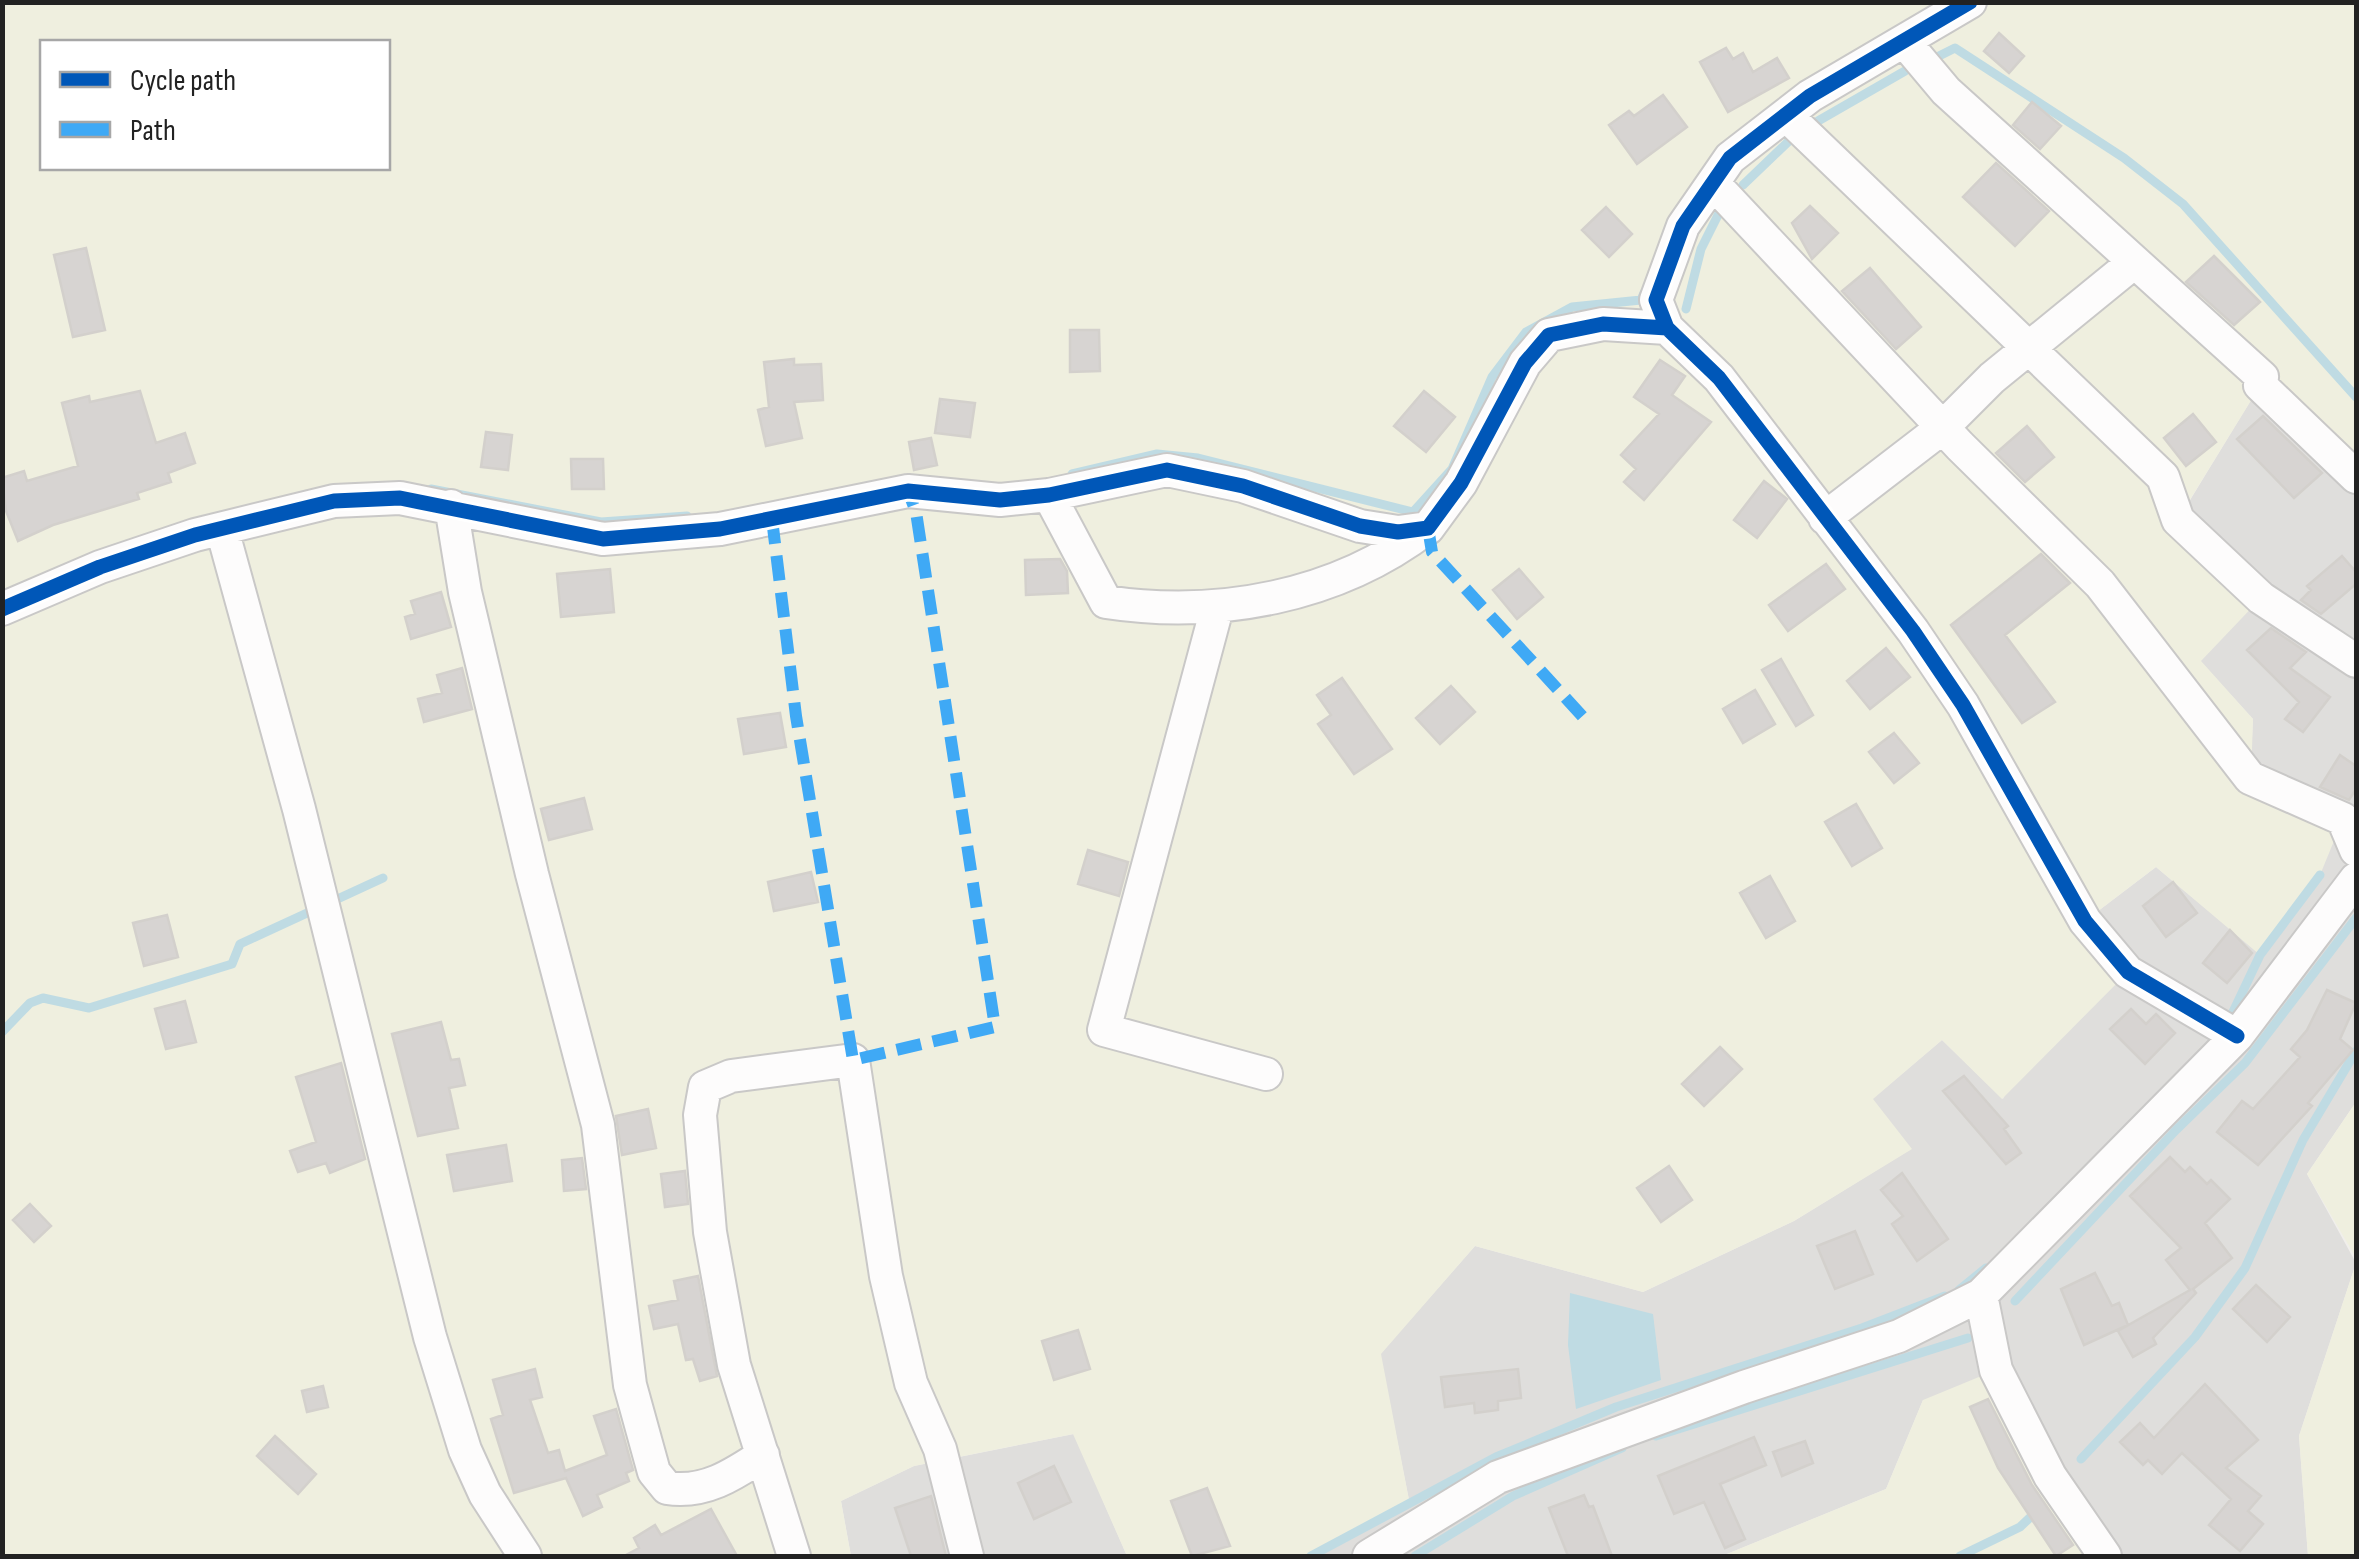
<svg xmlns="http://www.w3.org/2000/svg" width="2359" height="1559" viewBox="0 0 2359 1559" font-family="'Sofia Sans Condensed',sans-serif">
	<rect width="100%" height="100%" fill="#f0eeeb"/>
	<path fill="#dfdedc" d="M 2260,385 L 2356,477 L 2356,1102 L 2307,1174 L 2356,1263 L 2299,1436 L 2308,1556 L 2105,1556 L 1923,1400 L 1886,1489 L 1722,1556 L 1311,1556 L 1409,1500 L 1380,1354 L 1475,1246 L 1643,1292 L 1794,1221 L 1911,1149 L 1872,1099 L 1942,1040 L 2003,1099 L 2085,921 L 2156,867 L 2260,954 L 2320,875 L 2250,778 L 2253,719 L 2200,661 L 2178,520 Z
		M 1074,1434 L 1127,1556 L 851,1556 L 841,1501 L 914,1466 Z"/>
	<path fill="#efefdf" fill-rule="evenodd" d="M 3,3 L 2356,3 L 2356,477 L 2260,386 L 2178,519 L 2261,598 L 2201,661 L 2253,719 L 2251,777 L 2343,819 L 2320,875 L 2260,955 L 2156,867 L 2085,921 L 2128,972 L 2002,1099 L 1942,1040 L 1873,1099 L 1912,1149 L 1794,1221 L 1643,1292 L 1475,1246 L 1381,1354 L 1409,1500 L 1311,1556 L 1127,1556 L 1073,1434 L 914,1466 L 841,1501 L 851,1556 L 3,1556 ZM 42,42 L 388,42 L 388,168 L 42,168 Z
		M 2356,1102 L 2356,1258 L 2307,1174 Z
		M 2356,1263 L 2356,1556 L 2308,1556 L 2299,1436 Z
		M 1996,1370 L 2105,1556 L 1722,1556 L 1886,1489 L 1923,1400 Z"/>
	<path fill="#bfdbe3" d="M 1570,1293 L 1653,1314 L 1661,1380 L 1576,1409 L 1568,1345 Z"/>
	<g fill="none" stroke-linecap="round" stroke-linejoin="round">
		<path stroke="#bfdbe3" stroke-width="9" d="M 1937,57 L 1955,48 L 2124,158 L 2183,204 L 2356,397
			M 1818,121 L 1905,71
			M 1743,185 L 1790,140
			M 1686,309 L 1701,249 L 1719,213
			M 1072,474 L 1157,454 L 1198,458 L 1413,512 L 1452,469 L 1492,377 L 1526,332 L 1572,307 L 1641,300 L 1644,293
			M 431,489 L 601,522 L 687,516
			M 2233,1012 L 2260,955 L 2320,875
			M 2,1032 L 30,1003 L 43,998 L 89,1008 L 232,964 L 240,944 L 383,878
			M 1959,1290 L 1986,1268
			M 2015,1301 L 2176,1130 L 2245,1063 L 2356,918
			M 1656,1436 L 1968,1338
			M 2081,1459 L 2195,1337 L 2245,1268 L 2303,1140 L 2356,1051
			M 1311,1556 L 1496,1457 L 1616,1407 L 1862,1328 L 1945,1296
			M 1415,1556 L 1513,1496 L 1622,1448
			M 1960,1556 L 2020,1527 L 2039,1509"/>
	</g>
	<path fill="#d7d4d2" stroke="#d3d0cc" stroke-width="2.5" d="M 1999,33 L 2024,56 L 2009,73 L 1984,51 Z
		M 1726,48 L 1733,59 L 1743,53 L 1753,72 L 1777,58 L 1789,78 L 1728,112 L 1700,62 Z
		M 1663,95 L 1687,127 L 1637,164 L 1609,125 L 1629,111 L 1634,116 Z
		M 2032,102 L 2061,126 L 2040,149 L 2013,125 Z
		M 1996,163 L 2049,211 L 2015,246 L 1963,197 Z
		M 1810,206 L 1838,233 L 1812,259 L 1792,223 Z
		M 1606,207 L 1632,234 L 1609,257 L 1582,230 Z
		M 86,248 L 105,330 L 73,337 L 54,255 Z
		M 2214,256 L 2260,302 L 2234,325 L 2186,282 Z
		M 1870,268 L 1921,327 L 1896,349 L 1842,291 Z
		M 1070,330 L 1099,330 L 1100,371 L 1070,372 Z
		M 794,359 L 794,365 L 821,364 L 823,400 L 794,402 L 802,438 L 766,446 L 758,410 L 769,407 L 764,362 Z
		M 1660,360 L 1685,376 L 1672,395 L 1711,422 L 1644,500 L 1624,482 L 1636,469 L 1621,455 L 1659,414 L 1634,397 Z
		M 140,391 L 156,443 L 185,433 L 195,463 L 168,473 L 171,482 L 137,493 L 139,499 L 53,525 L 18,541 L 6,511 L 2,478 L 24,471 L 27,481 L 78,466 L 62,403 L 89,396 L 90,402 Z
		M 1424,391 L 1455,417 L 1426,452 L 1394,426 Z
		M 940,399 L 975,403 L 970,437 L 935,433 Z
		M 2193,414 L 2216,442 L 2186,466 L 2164,438 Z
		M 2263,416 L 2322,473 L 2294,498 L 2237,439 Z
		M 2027,426 L 2054,457 L 2025,482 L 1996,453 Z
		M 486,432 L 512,435 L 508,470 L 481,467 Z
		M 931,438 L 937,465 L 914,470 L 909,442 Z
		M 571,459 L 603,459 L 604,489 L 572,489 Z
		M 1764,481 L 1787,499 L 1757,538 L 1734,520 Z
		M 2041,554 L 2070,583 L 2005,635 L 2055,702 L 2022,723 L 1951,625 Z
		M 2342,556 L 2356,572 L 2356,584 L 2321,614 L 2301,600 L 2311,590 L 2307,586 Z
		M 1060,559 L 1067,571 L 1068,593 L 1026,595 L 1025,560 Z
		M 1826,564 L 1845,589 L 1788,631 L 1769,605 Z
		M 610,569 L 614,612 L 561,617 L 557,574 Z
		M 1519,569 L 1543,597 L 1517,619 L 1493,590 Z
		M 441,592 L 451,627 L 411,639 L 405,617 L 415,614 L 411,601 Z
		M 2271,628 L 2306,652 L 2290,668 L 2330,697 L 2303,732 L 2285,719 L 2299,702 L 2247,650 Z
		M 1886,648 L 1910,677 L 1870,709 L 1847,681 Z
		M 1781,659 L 1813,715 L 1796,726 L 1762,670 Z
		M 462,668 L 472,709 L 424,722 L 418,699 L 442,693 L 437,675 Z
		M 1342,678 L 1392,749 L 1354,774 L 1318,724 L 1331,715 L 1317,695 Z
		M 1451,686 L 1475,712 L 1440,744 L 1416,718 Z
		M 1755,690 L 1775,724 L 1743,743 L 1723,709 Z
		M 780,713 L 786,747 L 744,754 L 738,719 Z
		M 1894,733 L 1919,763 L 1894,783 L 1869,752 Z
		M 2340,755 L 2356,766 L 2356,789 L 2349,800 L 2320,787 Z
		M 584,798 L 592,829 L 549,840 L 541,809 Z
		M 1856,804 L 1882,848 L 1852,866 L 1825,822 Z
		M 1088,850 L 1128,862 L 1119,896 L 1078,884 Z
		M 811,872 L 818,902 L 774,911 L 768,882 Z
		M 1770,876 L 1795,921 L 1766,938 L 1740,893 Z
		M 2173,882 L 2197,913 L 2166,937 L 2143,906 Z
		M 167,915 L 178,957 L 144,966 L 133,923 Z
		M 2230,930 L 2252,953 L 2227,983 L 2203,963 Z
		M 2327,990 L 2356,1003 L 2340,1039 L 2353,1050 L 2308,1103 L 2312,1106 L 2258,1165 L 2217,1132 L 2242,1101 L 2253,1109 L 2300,1057 L 2291,1049 L 2307,1030 Z
		M 185,1001 L 196,1042 L 166,1049 L 155,1009 Z
		M 2131,1009 L 2146,1024 L 2156,1014 L 2175,1033 L 2145,1064 L 2110,1029 Z
		M 441,1022 L 451,1060 L 459,1059 L 465,1085 L 449,1088 L 458,1128 L 418,1136 L 392,1034 Z
		M 1720,1047 L 1742,1069 L 1704,1106 L 1682,1084 Z
		M 341,1063 L 365,1159 L 330,1173 L 326,1163 L 298,1172 L 290,1151 L 316,1142 L 296,1077 Z
		M 1964,1076 L 2008,1126 L 2004,1129 L 2021,1153 L 2006,1164 L 1943,1091 Z
		M 648,1109 L 656,1148 L 622,1155 L 616,1116 Z
		M 506,1145 L 512,1181 L 454,1191 L 447,1155 Z
		M 2170,1157 L 2185,1172 L 2190,1167 L 2207,1184 L 2211,1180 L 2230,1199 L 2205,1223 L 2232,1258 L 2193,1289 L 2196,1293 L 2153,1338 L 2156,1344 L 2133,1357 L 2118,1331 L 2190,1290 L 2166,1260 L 2181,1248 L 2130,1196 Z
		M 582,1158 L 586,1189 L 564,1191 L 562,1160 Z
		M 1669,1166 L 1692,1200 L 1661,1222 L 1637,1188 Z
		M 685,1171 L 688,1204 L 665,1207 L 661,1174 Z
		M 1902,1173 L 1948,1239 L 1917,1261 L 1892,1224 L 1903,1216 L 1881,1190 Z
		M 30,1204 L 51,1226 L 34,1242 L 13,1220 Z
		M 1855,1231 L 1873,1274 L 1835,1289 L 1817,1246 Z
		M 2095,1273 L 2112,1306 L 2119,1303 L 2128,1325 L 2084,1345 L 2061,1289 Z
		M 698,1276 L 717,1376 L 700,1381 L 693,1359 L 686,1360 L 678,1324 L 654,1329 L 649,1306 L 678,1300 L 674,1281 Z
		M 2256,1285 L 2290,1317 L 2267,1342 L 2233,1309 Z
		M 1078,1330 L 1090,1369 L 1054,1380 L 1042,1341 Z
		M 535,1369 L 542,1397 L 530,1400 L 548,1453 L 559,1450 L 565,1471 L 607,1455 L 594,1416 L 616,1409 L 633,1470 L 626,1473 L 629,1481 L 597,1495 L 602,1507 L 583,1516 L 566,1478 L 514,1493 L 491,1419 L 503,1415 L 493,1380 Z
		M 1518,1369 L 1521,1398 L 1498,1401 L 1498,1410 L 1475,1413 L 1474,1403 L 1445,1407 L 1441,1377 Z
		M 2205,1384 L 2258,1440 L 2226,1468 L 2261,1496 L 2248,1511 L 2263,1524 L 2240,1551 L 2209,1525 L 2231,1499 L 2182,1453 L 2162,1474 L 2148,1460 L 2143,1465 L 2120,1442 L 2140,1423 L 2154,1438 Z
		M 323,1386 L 328,1407 L 307,1412 L 302,1391 Z
		M 1988,1399 L 2032,1485 L 2073,1545 L 2056,1556 L 1998,1468 L 1970,1407 Z
		M 275,1436 L 316,1474 L 298,1494 L 257,1456 Z
		M 1754,1437 L 1766,1465 L 1720,1484 L 1745,1539 L 1725,1548 L 1704,1502 L 1674,1514 L 1658,1476 Z
		M 1805,1441 L 1813,1463 L 1782,1476 L 1773,1452 Z
		M 1054,1466 L 1071,1502 L 1034,1519 L 1018,1483 Z
		M 1207,1488 L 1230,1546 L 1192,1556 L 1171,1501 Z
		M 1584,1495 L 1589,1507 L 1593,1506 L 1612,1556 L 1568,1556 L 1549,1508 Z
		M 931,1496 L 946,1556 L 911,1556 L 895,1508 Z
		M 711,1509 L 737,1556 L 624,1556 L 639,1548 L 634,1538 L 655,1525 L 661,1535 Z"/>
	<g fill="none" stroke-linecap="round" stroke-linejoin="round">
		<g stroke="#c9c8c7" stroke-width="36">
			<path id="minor" d="M 1970,2 L 1810,96 L 1730,158 L 1683,226 L 1656,300 L 1667,328 L 1719,378 L 1913,631 L 1963,705 L 2085,921 L 2128,972 L 2237,1036
				M 1904,41 L 1946,91 L 2262,377 L 2260,385 L 2356,477
				M 1786,115 L 2163,477 L 2178,520 L 2261,598 L 2356,661
				M 1713,183 L 1960,446 L 2100,584 L 2250,778 L 2343,819 L 2356,850
				M 1049,495 L 1106,602 C 1217,619 1337,597 1427,528
				M 451,506 L 465,592 L 532,874 L 598,1125 L 630,1385 L 654,1472 L 667,1488 C 704,1494 733,1475 763,1455
				M 1825,518 L 1942,428 L 1992,378 L 2133,263
				M 222,529 L 299,809 L 430,1337 L 465,1450 L 485,1494 L 525,1556
				M 1217,608 L 1104,1030 L 1266,1074
				M 2,609 L 100,567 L 195,535 L 334,501 L 400,498 L 603,539 L 720,529 L 908,491 L 1000,500 L 1049,495 L 1167,470 L 1243,486 L 1360,526 L 1398,532 L 1428,528 L 1461,483 L 1525,363 L 1549,335 L 1603,324 L 1667,328
				M 1981,1295 L 1996,1370 L 2050,1476 L 2105,1556
				M 794,1556 L 734,1365 L 710,1232 L 700,1115 L 705,1087 L 731,1076 L 853,1060 L 886,1276 L 911,1383 L 940,1449 L 967,1556
				M 1369,1556 L 1498,1477 L 1744,1387 L 1899,1336 L 1981,1295 L 2237,1036 L 2356,879"/>
		</g>
		<use href="#minor" stroke="#fdfcfc" stroke-width="32"/>
		<path stroke="#3fa9f5" stroke-width="12" stroke-dasharray="25 12" stroke-linecap="butt" d="M 772,519 L 796,716 L 853,1060 L 995,1027 L 916,512 L 908,491
			M 1428,528 L 1432,552 L 1583,717"/>
		<g stroke="#fff" stroke-width="21">
			<path id="cycleway" d="M 1970,2 L 1810,96 L 1730,158 L 1683,226 L 1656,300 L 1667,328 L 1719,378 L 1913,631 L 1963,705 L 2085,921 L 2128,972 L 2237,1036
				M 2,609 L 100,567 L 195,535 L 334,501 L 400,498 L 603,539 L 720,529 L 908,491 L 1000,500 L 1049,495 L 1167,470 L 1243,486 L 1360,526 L 1398,532 L 1428,528 L 1461,483 L 1525,363 L 1549,335 L 1603,324 L 1667,328"/>
		</g>
		<use href="#cycleway" stroke="#0057b8" stroke-width="15"/>
	</g>
	<rect width="2359" height="1559" fill="none" stroke="#222222" stroke-width="10"/>
	<rect x="40" y="40" width="350" height="130" fill="#ffffff" stroke="#a7a7a7" stroke-width="2.5"/>
	<rect x="60" y="72" width="50" height="15" fill="#0057b8" stroke="#a7a7a7" stroke-width="2.5"/>
	<text x="130" y="90" font-size="30" fill="#222222">Cycle path</text>
	<rect x="60" y="122" width="50" height="15" fill="#3fa9f5" stroke="#a7a7a7" stroke-width="2.5"/>
	<text x="130" y="140" font-size="30" fill="#222222">Path</text>
</svg>
